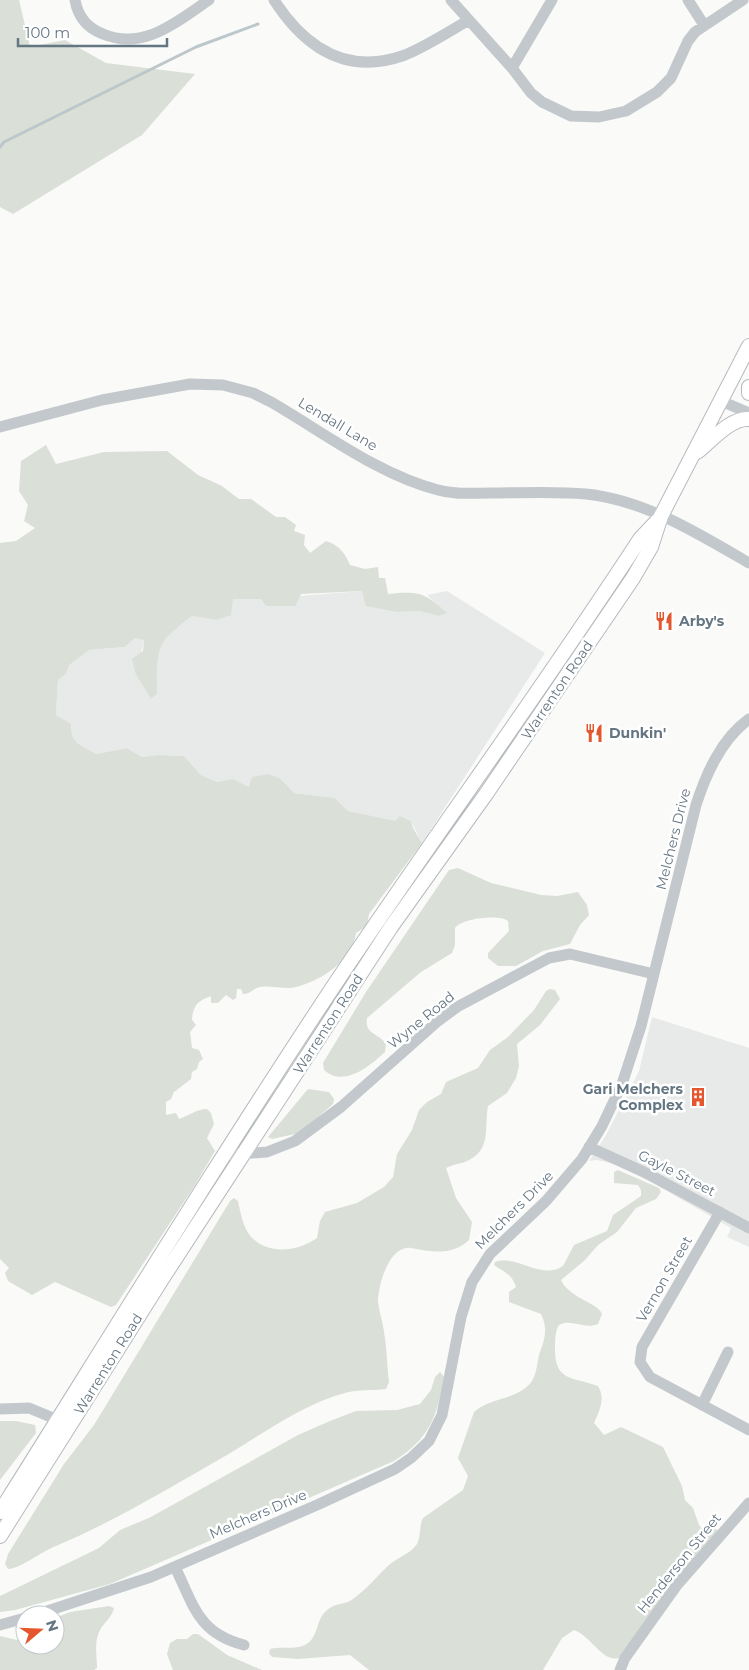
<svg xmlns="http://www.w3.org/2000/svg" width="749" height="1670" viewBox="0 0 749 1670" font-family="Montserrat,sans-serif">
	<rect width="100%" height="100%" fill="#fafaf8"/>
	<path fill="#e8e9e9" d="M 362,591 L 397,612 L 419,611 L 439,616 L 446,613 L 427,595 L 447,591 L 545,653 L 422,843 L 411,821 L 400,816 L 395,822 L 348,811 L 335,798 L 294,793 L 281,779 L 249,787 L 233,779 L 217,782 L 201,775 L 184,756 L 158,755 L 142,757 L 127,748 L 96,754 L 74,741 L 56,715 L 58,680 L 66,674 L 68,665 L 89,650 L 125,647 L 135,638 L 144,640 L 136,675 L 151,699 L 157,694 L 157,651 L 174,629 L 192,616 L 216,620 L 232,599 L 261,599 Z
		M 652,1017 L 749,1048 L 749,1247 L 727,1237 L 731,1228 L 651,1182 L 614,1164 L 597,1160 L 589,1161 L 606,1135 L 639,1071 Z"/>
	<path fill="#dadfd7" d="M 0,0 L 19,0 L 30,47 L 65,40 L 106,63 L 195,74 L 142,135 L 13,214 L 0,207 Z
		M 46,445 L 56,464 L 104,452 L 167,451 L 198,475 L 222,486 L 239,499 L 251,499 L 276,517 L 285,517 L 296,525 L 294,531 L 305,535 L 304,545 L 310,553 L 326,541 C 339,545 345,553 350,565 L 365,569 L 378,567 L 379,578 L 385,578 L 388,594 C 419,591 424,592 447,613 L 439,616 L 419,611 L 397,612 L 366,606 L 362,591 L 301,594 L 295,606 L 266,606 L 261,599 L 233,599 L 231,615 L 216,620 L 192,616 C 154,644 157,650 157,694 L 151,699 L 136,675 L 132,659 L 143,651 L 144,640 L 135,638 L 125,647 L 89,650 L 69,665 L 66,674 L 58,680 L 56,715 L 71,724 C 70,744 81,744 96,754 L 127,748 L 142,757 L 158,755 L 184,756 L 201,775 L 217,782 L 233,779 L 249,787 L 252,777 L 268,774 L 281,779 L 294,793 L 335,798 L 348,811 L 395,821 L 400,816 L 411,821 L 413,828 L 422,843 L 369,914 L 367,926 L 356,933 C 353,960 321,981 296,987 C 285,990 272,985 260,987 C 254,988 250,994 243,994 L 241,989 L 237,989 L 236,998 L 233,1000 L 226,995 L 218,1003 L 211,1003 L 211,996 C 198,1001 193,1005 192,1020 L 196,1025 L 190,1032 L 192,1048 L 199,1050 L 203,1059 L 199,1062 L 197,1069 L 192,1072 L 191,1079 L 174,1092 L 171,1099 L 166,1102 L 166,1115 L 176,1113 L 179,1119 C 188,1116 197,1109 207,1109 L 211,1113 L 214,1124 L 207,1138 L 215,1151 L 195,1185 L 116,1305 L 111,1307 L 55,1282 L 32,1295 L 8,1281 L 5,1273 L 9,1268 L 0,1259 L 0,543 L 16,541 L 35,528 L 24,521 L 28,505 L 19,491 L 21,461 Z
		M 458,868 L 491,883 L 541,895 L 557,896 L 578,892 L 587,905 L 589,915 L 580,925 L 570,944 L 543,951 L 516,966 L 498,966 L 488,958 L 488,953 L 509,931 L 508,921 C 500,914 462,918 455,928 L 455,945 L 452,953 L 421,972 L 367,1018 C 364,1034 379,1033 386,1044 L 385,1052 C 370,1066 344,1088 324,1070 L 323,1063 L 366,992 L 449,870 Z
		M 550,989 L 555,990 L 560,999 L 540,1025 L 517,1044 L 519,1066 L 516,1078 L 507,1093 L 488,1106 C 484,1125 492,1149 469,1160 C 462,1164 453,1164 446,1168 L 456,1198 L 472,1222 L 469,1240 C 452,1256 432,1252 411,1248 C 389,1245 378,1285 378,1302 C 379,1312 383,1322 384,1332 C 387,1349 387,1366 389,1382 L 386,1389 C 372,1391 358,1389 345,1393 C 303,1404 264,1433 227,1455 C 171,1487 115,1521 56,1546 C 42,1551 22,1568 8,1569 L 5,1564 L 8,1554 L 64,1464 L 94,1425 L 230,1201 L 234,1198 L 238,1201 C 240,1210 242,1222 247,1231 C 262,1256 296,1253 317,1238 L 320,1221 L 325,1212 L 357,1203 L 384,1187 L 393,1177 L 397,1154 L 412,1130 L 419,1110 L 427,1102 L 441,1094 L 446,1082 L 478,1068 L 490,1050 L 508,1037 L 534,1010 L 546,991 Z
		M 308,1089 L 329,1092 L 334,1099 L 333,1104 L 300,1133 L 272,1139 L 268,1137 Z
		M 618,1170 L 659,1188 L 661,1192 L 656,1199 L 636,1208 L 617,1232 L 598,1245 L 585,1260 L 561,1280 C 570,1299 599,1303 602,1314 L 598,1324 C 584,1330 572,1318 559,1325 C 555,1331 555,1341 555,1349 C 555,1382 573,1377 598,1386 C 606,1399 599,1411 594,1423 L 604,1435 L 621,1427 L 663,1447 L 682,1486 L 685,1500 L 693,1508 L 699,1525 L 705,1532 L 715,1528 L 719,1532 L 619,1658 C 603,1663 591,1636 574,1630 L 562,1638 L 543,1670 L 369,1670 L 350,1655 L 298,1659 L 272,1657 L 269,1653 L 270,1649 C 281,1646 295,1650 305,1645 C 319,1638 315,1621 326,1611 C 335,1602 346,1605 353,1599 C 367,1589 377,1576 389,1565 C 398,1557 410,1554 417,1544 C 421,1537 419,1526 423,1518 L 463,1490 L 468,1476 L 458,1458 L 474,1412 C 490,1397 519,1400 532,1381 C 537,1373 537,1361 540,1352 C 545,1339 548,1328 541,1314 L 509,1302 L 509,1292 L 516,1287 C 512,1274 504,1272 494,1265 L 495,1262 C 518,1254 541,1281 563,1266 L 574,1245 L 607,1231 L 613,1215 L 641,1196 L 641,1190 L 638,1185 L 614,1183 L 614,1172 Z
		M 440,1372 L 444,1377 C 437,1417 430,1438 394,1461 L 110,1584 L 15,1610 L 0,1612 L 0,1596 L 99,1548 L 120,1530 L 149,1518 L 298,1435 L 330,1421 L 356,1411 L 397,1410 L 420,1404 L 431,1390 L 435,1377 Z
		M 0,1421 L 16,1421 L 35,1425 L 36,1433 L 0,1480 Z
		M 109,1606 L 114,1608 C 112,1618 103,1623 99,1632 C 94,1644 97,1655 97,1668 L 94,1670 L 0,1670 L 0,1636 L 25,1642 L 25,1645 L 55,1645 L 55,1618 L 70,1612 Z
		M 193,1634 L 198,1634 L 227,1655 L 262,1670 L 173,1670 L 167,1654 L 170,1643 L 177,1639 L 187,1639 Z"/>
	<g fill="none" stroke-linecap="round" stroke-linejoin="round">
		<path stroke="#bbc7cb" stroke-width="3" d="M 0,147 L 4,142 L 196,47 L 258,24"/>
		<g stroke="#b5babe" stroke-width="16">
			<path id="major" d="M 749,387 L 749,393
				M 697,452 C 710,442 731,417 749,419
				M 0,1512 C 112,1334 222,1154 339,978 C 438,831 543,688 640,539 L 657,521
				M 0,1536 L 162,1279 L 391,927 L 486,794 L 633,578 L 651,547 L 661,516 L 749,346"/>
		</g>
		<path stroke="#c3c8cc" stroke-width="11" d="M 75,0 C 78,17 87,28 103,34 C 144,51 176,22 209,0
			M 274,0 C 305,48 347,76 405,55 C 427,46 448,32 469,20
			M 451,0 L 512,68 L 531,93 L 542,102 L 571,116 L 599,117 L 626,111 L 657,92 L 671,78 L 688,41 L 695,32 L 743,0
			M 688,0 L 704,25
			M 512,68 L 552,0
			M 721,401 L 749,413
			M 0,427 L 102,400 L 190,384 L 223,385 L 253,393 L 271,402 C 323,432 379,475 438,490 C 455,495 473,493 491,493 C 522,493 554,491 586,494 C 645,500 699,534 749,563
			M 589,1147 L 644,1172 L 749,1228
			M 224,1155 L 267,1152 L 295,1141 L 341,1107 L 438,1021 L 457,1007 L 549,958 L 570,954 L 654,974
			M 720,1212 L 642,1347 L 640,1362 L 650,1377 L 749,1430
			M 702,1405 L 728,1352
			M 0,1409 L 29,1408 L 58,1420
			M 175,1567 C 194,1606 198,1633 244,1645
			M 35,1615 L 151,1577 L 317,1505 L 395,1469 L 411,1458 L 429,1441 L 442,1415 L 461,1317 L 472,1282 L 490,1254 L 546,1201 L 582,1159 L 602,1126 L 622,1084 L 641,1026 L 696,805 C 706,774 721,739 749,719
			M 0,1625 L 25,1618
			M 620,1670 L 625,1658 L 677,1585 L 749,1503"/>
		<use href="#major" stroke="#fff" stroke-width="14"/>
	</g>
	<defs>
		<g id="restaurant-bare" transform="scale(1.5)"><path d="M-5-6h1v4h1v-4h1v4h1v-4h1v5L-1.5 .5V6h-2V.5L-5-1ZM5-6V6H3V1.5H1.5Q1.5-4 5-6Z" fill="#e4572e" stroke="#fff" stroke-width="2.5" paint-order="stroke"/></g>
		<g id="building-bare" transform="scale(1.5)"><path d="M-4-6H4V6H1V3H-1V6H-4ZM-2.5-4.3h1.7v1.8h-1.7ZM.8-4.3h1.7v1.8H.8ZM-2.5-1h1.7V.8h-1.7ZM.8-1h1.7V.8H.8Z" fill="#e4572e" stroke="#fff" stroke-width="2.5" paint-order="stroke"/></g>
	</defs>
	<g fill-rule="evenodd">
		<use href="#restaurant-bare" x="664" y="621"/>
		<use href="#restaurant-bare" x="594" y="733"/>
		<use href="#building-bare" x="698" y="1097"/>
	</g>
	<g text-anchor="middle" stroke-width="5" stroke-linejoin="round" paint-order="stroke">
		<g font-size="14" fill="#657683" stroke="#fff">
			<text transform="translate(338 424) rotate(31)" y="5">Lendall Lane</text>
			<text transform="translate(557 690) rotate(-56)" y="5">Warrenton Road</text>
			<text transform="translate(673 839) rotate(-76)" y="5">Melchers Drive</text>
			<text transform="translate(421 1020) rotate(-39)" y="5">Wyne Road</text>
			<text transform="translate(328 1024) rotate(-57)" y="5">Warrenton Road</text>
			<text transform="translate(677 1173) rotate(27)" y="5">Gayle Street</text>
			<text transform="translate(514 1210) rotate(-45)" y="5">Melchers Drive</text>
			<text transform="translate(664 1279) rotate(-60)" y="5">Vernon Street</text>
			<text transform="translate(108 1364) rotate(-58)" y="5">Warrenton Road</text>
			<text transform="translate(258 1514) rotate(-23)" y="5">Melchers Drive</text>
			<text transform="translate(679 1563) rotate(-51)" y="5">Henderson Street</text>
		</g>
		<g font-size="14" font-weight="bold" fill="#657683" stroke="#fff" text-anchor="start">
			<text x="679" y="626">Arby's</text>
			<text x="609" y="738">Dunkin'</text>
			<text x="683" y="1094" text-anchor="end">Gari Melchers<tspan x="683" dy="16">Complex</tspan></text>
		</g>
	</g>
	<g transform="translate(40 1630) rotate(71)"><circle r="24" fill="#ffffff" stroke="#c1c8cd"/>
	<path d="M0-4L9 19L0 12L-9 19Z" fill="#e4572e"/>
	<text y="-8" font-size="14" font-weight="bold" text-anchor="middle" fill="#657683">N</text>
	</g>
	<path d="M18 38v8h149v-8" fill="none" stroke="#657683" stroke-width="2.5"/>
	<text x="25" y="38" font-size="15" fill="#657683" stroke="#ffffff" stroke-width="4" paint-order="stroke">100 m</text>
</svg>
